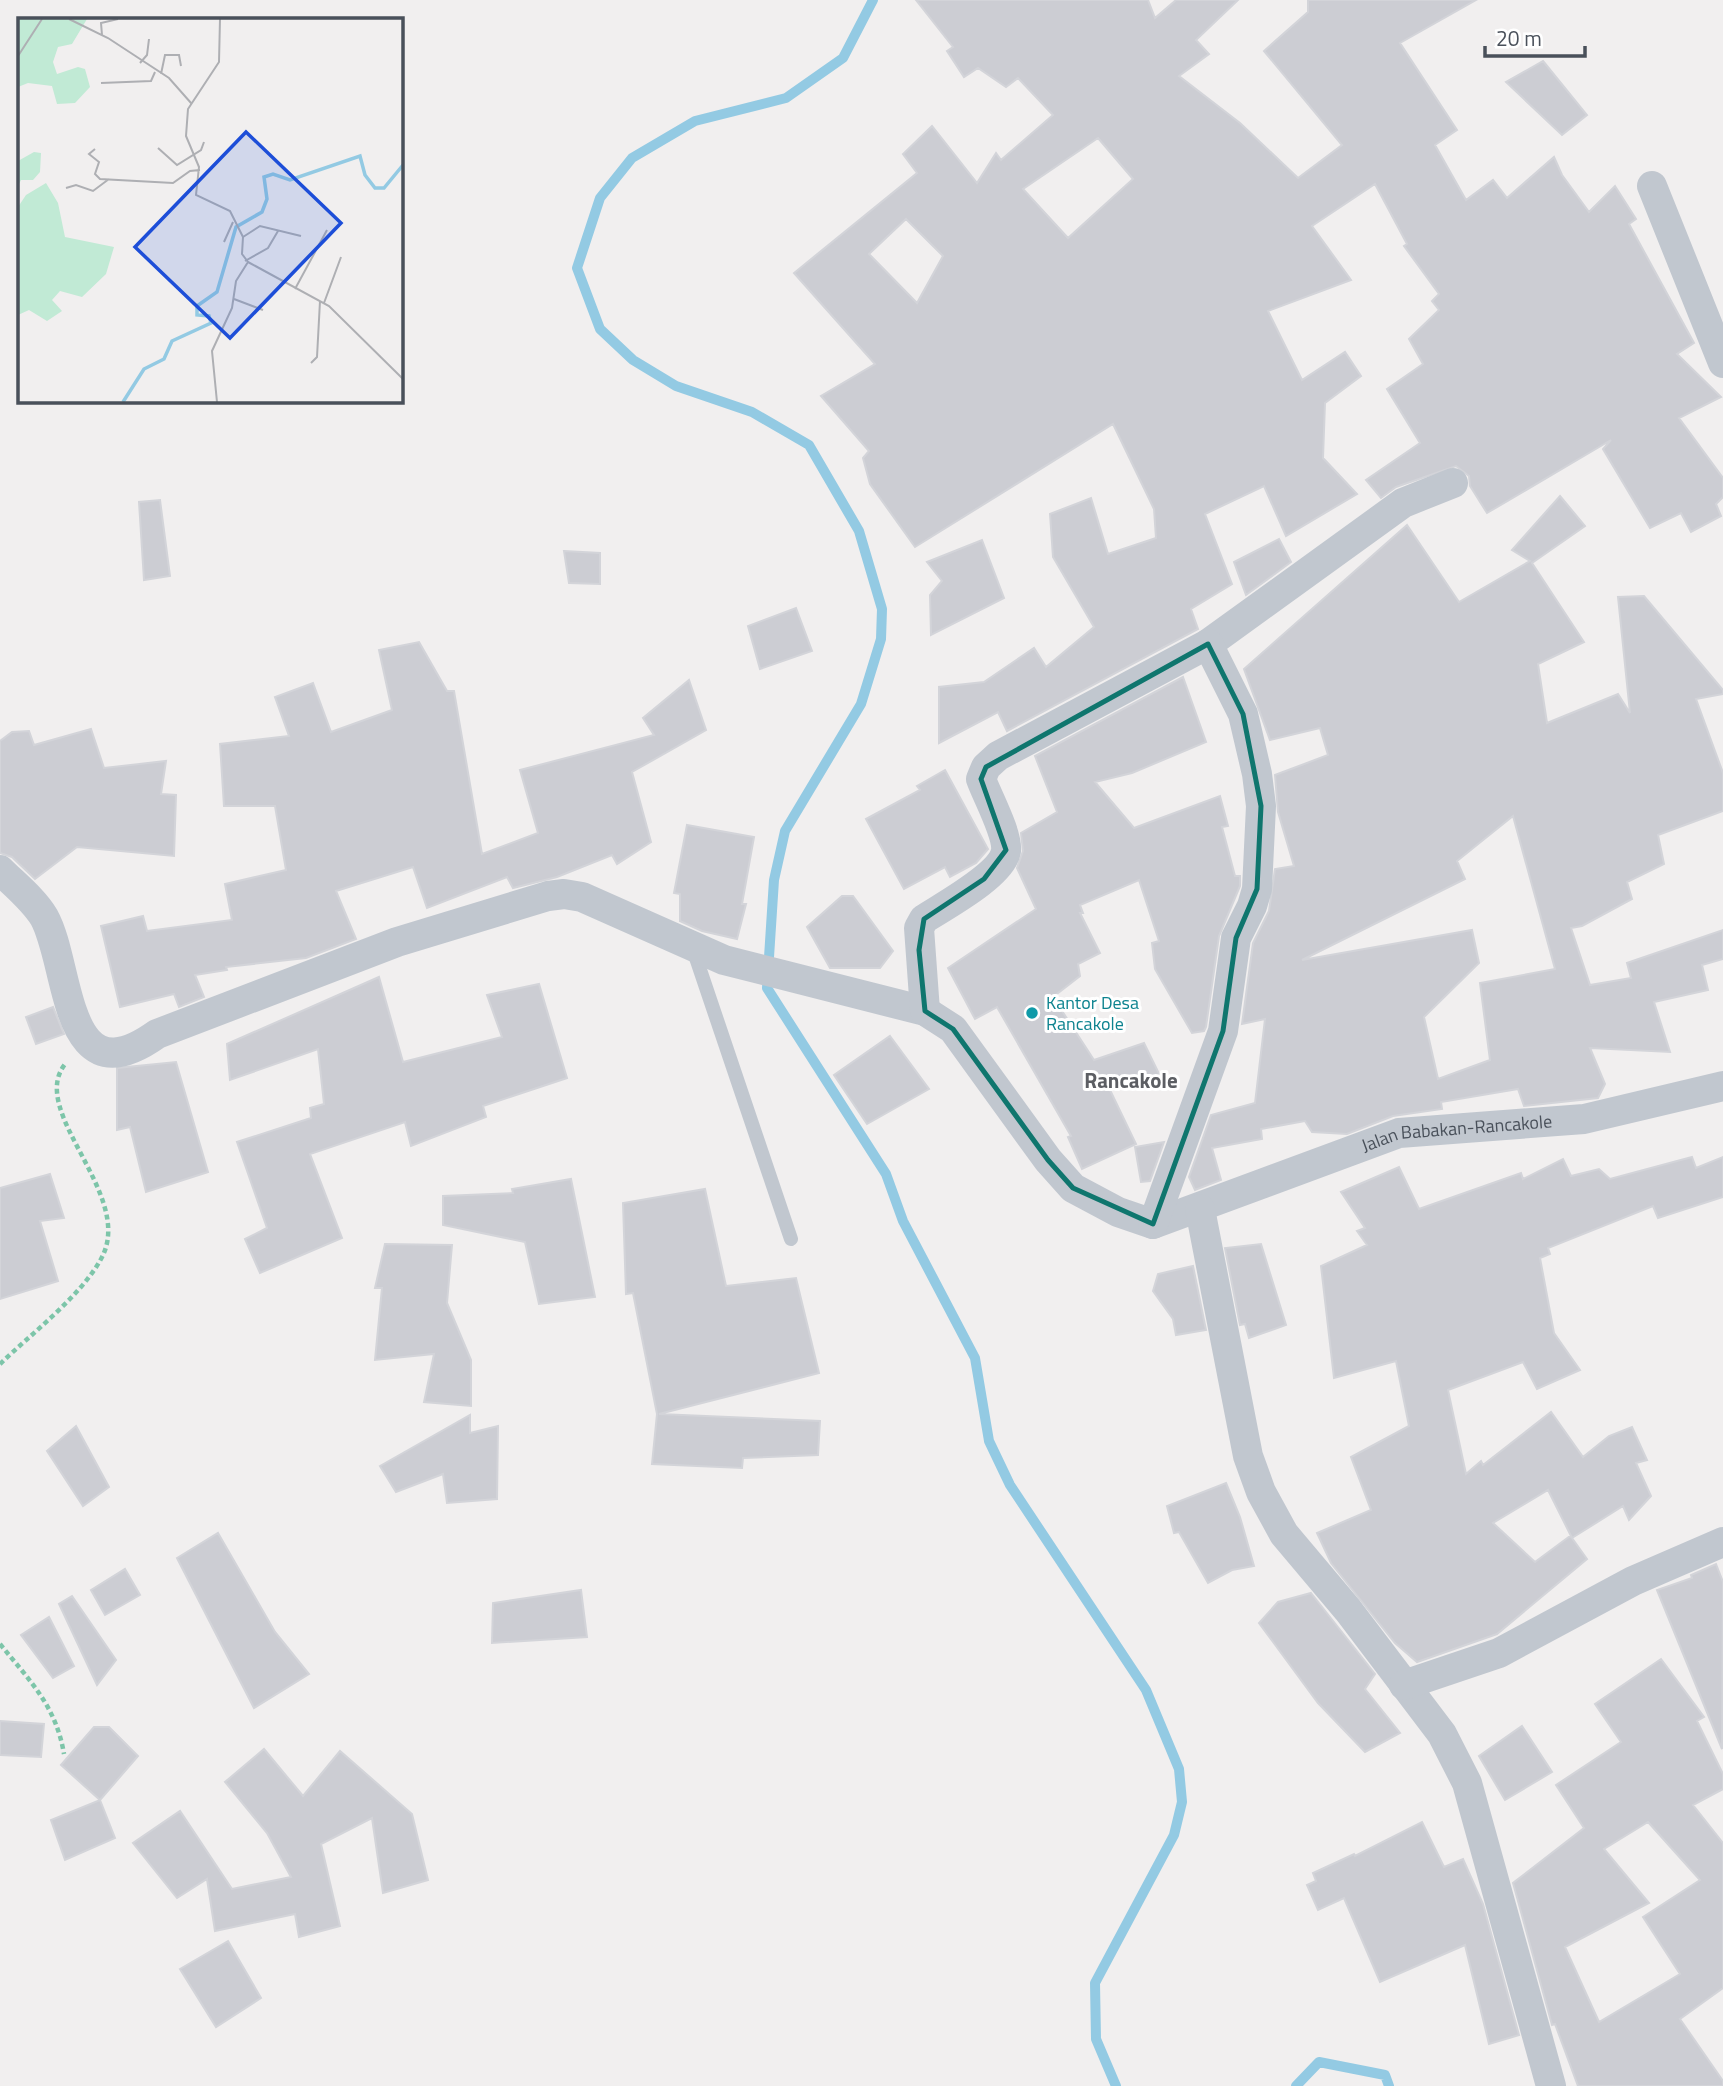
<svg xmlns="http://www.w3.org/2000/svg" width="1723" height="2086" viewBox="0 0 1723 2086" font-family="'Titillium Web',sans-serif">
	<rect width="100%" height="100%" fill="#f1efef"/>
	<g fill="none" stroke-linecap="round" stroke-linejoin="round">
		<path stroke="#93cae3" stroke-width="10" d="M 873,0 L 843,58 L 786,98 L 695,121 L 632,158 L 600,198 L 577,268 L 600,329 L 633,360 L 676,386 L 752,412 L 809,445 L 859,531 L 882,609 L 881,639 L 861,704 L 785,831 L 774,880 L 767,988 L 886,1174 L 903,1221 L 975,1358 L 989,1441 L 1010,1485 L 1146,1690 L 1179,1769 L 1182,1802 L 1174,1835 L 1095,1983 L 1096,2039 L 1116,2086
			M 1296,2086 L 1319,2062 L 1385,2075 L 1389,2086"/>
	</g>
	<path fill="#cccdd3" stroke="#d3d4d9" stroke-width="2" fill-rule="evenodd" d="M 916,0 L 1148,0 L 1155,18 L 1176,0 L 1238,0 L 1196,40 L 1209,54 L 1179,76 L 1240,123 L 1298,178 L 1342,145 L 1264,51 L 1308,12 L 1308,0 L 1476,0 L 1400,43 L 1457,130 L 1435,145 L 1466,200 L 1493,180 L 1507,198 L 1554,157 L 1562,175 L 1589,212 L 1615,186 L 1636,219 L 1629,224 L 1694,343 L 1677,354 L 1721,397 L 1679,418 L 1723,478 L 1723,497 L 1716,504 L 1721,516 L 1691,532 L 1681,513 L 1650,528 L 1603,449 L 1611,440 L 1487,513 L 1470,486 L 1469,476 L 1456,466 L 1396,487 L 1381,498 L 1366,480 L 1420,443 L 1387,389 L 1423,364 L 1409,339 L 1439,310 L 1432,301 L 1439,294 L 1404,246 L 1407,244 L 1375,184 L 1312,226 L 1351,280 L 1268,311 L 1302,380 L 1345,352 L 1361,376 L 1325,403 L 1323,458 L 1357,494 L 1286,536 L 1264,486 L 1205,514 L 1232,584 L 1191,609 L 1198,629 L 1007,731 L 998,712 L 939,743 L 939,687 L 984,682 L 1034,648 L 1046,667 L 1094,627 L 1053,557 L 1050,514 L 1091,498 L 1108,554 L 1156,538 L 1154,509 L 1113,424 L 915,547 L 870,484 L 863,458 L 869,451 L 821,396 L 875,364 L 794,273 L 917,173 L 903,154 L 932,126 L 977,183 L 996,153 L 1001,160 L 1053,115 L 1018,78 L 1006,87 L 978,68 L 964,77 L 947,51 L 953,47 ZM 1098,138 L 1133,179 L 1068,238 L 1023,189 ZM 906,219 L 943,256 L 917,303 L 869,254 Z
		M 1543,61 L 1587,115 L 1562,135 L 1506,82 Z
		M 1560,496 L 1585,526 L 1532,563 L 1584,642 L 1538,664 L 1547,723 L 1618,694 L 1630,713 L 1618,597 L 1644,596 L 1723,690 L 1723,694 L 1696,699 L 1723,773 L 1723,811 L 1658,835 L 1664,864 L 1627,882 L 1632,899 L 1582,926 L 1571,928 L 1590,985 L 1631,978 L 1627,963 L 1723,930 L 1723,959 L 1702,965 L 1708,990 L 1654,1002 L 1670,1052 L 1590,1048 L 1605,1084 L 1598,1098 L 1524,1106 L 1518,1089 L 1441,1102 L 1442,1109 L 1393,1116 L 1347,1134 L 1312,1132 L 1305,1121 L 1261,1129 L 1262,1139 L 1212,1148 L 1221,1180 L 1195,1190 L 1189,1177 L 1211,1115 L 1255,1103 L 1265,1019 L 1242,1024 L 1253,943 L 1269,911 L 1275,869 L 1294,866 L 1278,812 L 1275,775 L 1328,755 L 1320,728 L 1270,740 L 1244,669 L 1407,525 L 1459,602 L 1530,561 L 1512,550 ZM 1513,816 L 1555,969 L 1480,983 L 1490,1060 L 1438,1079 L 1424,1017 L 1479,963 L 1472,930 L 1302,960 L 1465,879 L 1457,861 Z
		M 160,500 L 170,576 L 144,580 L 139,502 Z
		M 1279,539 L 1291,562 L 1246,595 L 1234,562 Z
		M 982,540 L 1004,598 L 931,635 L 930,595 L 942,581 L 927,562 Z
		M 564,551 L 600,553 L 600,584 L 569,583 Z
		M 796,608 L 812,651 L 760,669 L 748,626 Z
		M 419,642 L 447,691 L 454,691 L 482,854 L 538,833 L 520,770 L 654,735 L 643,718 L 689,680 L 706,730 L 632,772 L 651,842 L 617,864 L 612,855 L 557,877 L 513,888 L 507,877 L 427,908 L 413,867 L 336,891 L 356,939 L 306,958 L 226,967 L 227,970 L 195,975 L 204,997 L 179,1007 L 174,994 L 120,1007 L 101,926 L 143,916 L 147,931 L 232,920 L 225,884 L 286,870 L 275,806 L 224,806 L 220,744 L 289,736 L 275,697 L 313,683 L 331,732 L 392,710 L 379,650 Z
		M 1183,677 L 1206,742 L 1132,773 L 1095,782 L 1134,828 L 1220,796 L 1228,826 L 1222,827 L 1235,876 L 1240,876 L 1240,886 L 1219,936 L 1206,1027 L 1204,1031 L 1192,1033 L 1155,969 L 1152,943 L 1159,941 L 1139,880 L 1080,905 L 1083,913 L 1080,913 L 1100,953 L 1078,964 L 1080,976 L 1053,997 L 1094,1060 L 1144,1043 L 1164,1084 L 1110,1090 L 1136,1144 L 1082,1169 L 1068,1137 L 1071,1136 L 997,1007 L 975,1019 L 948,968 L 1036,909 L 1017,868 L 1023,851 L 1021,833 L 1057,812 L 1035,756 Z
		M 91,729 L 104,768 L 166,761 L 161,794 L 176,795 L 174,856 L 77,847 L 35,879 L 12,857 L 0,853 L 0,741 L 12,732 L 29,731 L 34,745 Z
		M 945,770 L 988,849 L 976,863 L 950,877 L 945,867 L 904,889 L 866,819 L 920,790 L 917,786 Z
		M 687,825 L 754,837 L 742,904 L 746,904 L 737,939 L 702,931 L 680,921 L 680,894 L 674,893 Z
		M 842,896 L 853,896 L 893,951 L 880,968 L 830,968 L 807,927 Z
		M 379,977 L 403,1062 L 502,1037 L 487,995 L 539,984 L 567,1078 L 483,1106 L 486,1117 L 411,1146 L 405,1122 L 310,1154 L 342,1238 L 260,1273 L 245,1239 L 267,1228 L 237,1142 L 311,1118 L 310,1108 L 324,1104 L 318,1049 L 230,1080 L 227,1044 Z
		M 53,1007 L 64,1034 L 36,1044 L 26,1017 Z
		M 890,1036 L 929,1089 L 867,1124 L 834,1075 Z
		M 176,1062 L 208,1172 L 146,1192 L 130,1127 L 117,1130 L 117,1068 Z
		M 1164,1142 L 1150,1181 L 1141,1182 L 1135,1147 Z
		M 1692,1157 L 1696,1168 L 1723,1157 L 1723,1197 L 1658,1218 L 1653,1206 L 1548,1248 L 1550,1254 L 1540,1258 L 1554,1333 L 1580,1370 L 1537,1389 L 1523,1362 L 1448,1390 L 1466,1474 L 1481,1461 L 1483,1465 L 1551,1412 L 1583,1457 L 1609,1436 L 1632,1427 L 1647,1460 L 1636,1463 L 1651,1496 L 1629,1520 L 1623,1506 L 1572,1538 L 1587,1559 L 1497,1634 L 1417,1662 L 1395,1643 L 1331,1563 L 1317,1533 L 1371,1510 L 1351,1457 L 1409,1426 L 1396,1361 L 1334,1378 L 1321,1266 L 1367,1245 L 1357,1231 L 1365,1228 L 1341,1192 L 1399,1167 L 1419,1209 L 1521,1173 L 1523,1179 L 1563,1159 L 1571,1176 L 1599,1169 L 1610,1179 ZM 1548,1490 L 1572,1538 L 1570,1536 L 1535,1562 L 1493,1523 Z
		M 50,1174 L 64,1218 L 40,1221 L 58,1281 L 0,1299 L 0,1188 Z
		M 571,1179 L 595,1297 L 539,1304 L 525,1242 L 443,1225 L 443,1196 L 513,1193 L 512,1189 Z
		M 705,1189 L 726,1286 L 796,1278 L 819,1373 L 659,1414 L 820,1421 L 818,1455 L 743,1458 L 742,1468 L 652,1464 L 657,1414 L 633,1293 L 626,1294 L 623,1203 Z
		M 385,1244 L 452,1245 L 447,1303 L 471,1360 L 471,1406 L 424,1402 L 434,1354 L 375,1360 L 382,1288 L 375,1288 Z
		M 1261,1244 L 1286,1325 L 1249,1338 L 1245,1324 L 1240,1325 L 1225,1248 Z
		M 1193,1266 L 1206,1330 L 1176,1335 L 1173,1319 L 1153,1291 L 1158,1274 Z
		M 470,1415 L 470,1433 L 498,1426 L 497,1499 L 447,1503 L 443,1474 L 396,1492 L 380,1466 Z
		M 76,1426 L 109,1487 L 83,1506 L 47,1451 Z
		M 1226,1483 L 1240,1517 L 1254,1566 L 1232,1570 L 1208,1583 L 1179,1532 L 1174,1533 L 1167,1506 Z
		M 218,1533 L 275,1632 L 309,1674 L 254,1708 L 177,1558 Z
		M 1716,1564 L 1723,1582 L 1722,1749 L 1657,1590 L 1692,1578 L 1691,1575 Z
		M 125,1569 L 140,1595 L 105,1615 L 91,1590 Z
		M 581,1590 L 587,1637 L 492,1643 L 493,1603 Z
		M 1311,1593 L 1375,1674 L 1365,1689 L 1400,1733 L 1365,1752 L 1318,1703 L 1259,1623 L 1278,1602 Z
		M 72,1596 L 116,1660 L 97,1685 L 59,1604 Z
		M 49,1617 L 74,1666 L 53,1678 L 21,1635 Z
		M 1661,1659 L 1704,1717 L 1697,1721 L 1723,1774 L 1723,1789 L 1693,1805 L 1723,1843 L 1723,1988 L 1680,2019 L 1723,2081 L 1723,2086 L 1578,2086 L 1555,2024 L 1552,2025 L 1513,1883 L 1584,1828 L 1556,1785 L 1621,1742 L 1595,1704 ZM 1648,1822 L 1700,1880 L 1643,1917 L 1680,1974 L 1599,2022 L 1565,1947 L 1649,1903 L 1604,1849 Z
		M 0,1721 L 44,1724 L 41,1757 L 0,1755 Z
		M 1522,1726 L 1552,1772 L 1505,1800 L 1479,1756 Z
		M 94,1727 L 109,1727 L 138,1756 L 100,1800 L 61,1765 Z
		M 264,1749 L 303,1796 L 340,1751 L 412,1814 L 428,1880 L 383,1893 L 372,1818 L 321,1844 L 340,1926 L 299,1937 L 295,1914 L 215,1931 L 207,1879 L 177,1898 L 133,1843 L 180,1811 L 232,1889 L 291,1877 L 267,1833 L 225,1782 Z
		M 100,1800 L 115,1838 L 65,1860 L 51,1820 Z
		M 1422,1822 L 1444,1867 L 1463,1859 L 1483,1904 L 1519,2035 L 1489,2044 L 1465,1945 L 1380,1982 L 1344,1898 L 1318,1910 L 1307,1885 L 1316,1881 L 1313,1873 L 1354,1854 L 1355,1856 Z
		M 228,1941 L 261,1998 L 216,2027 L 180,1969 Z"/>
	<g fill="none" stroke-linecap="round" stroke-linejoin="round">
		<path stroke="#7dc5a9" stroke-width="4.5" stroke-dasharray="5 3.5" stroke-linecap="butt" d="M 0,1364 C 31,1334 80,1297 101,1259 C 137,1195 25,1111 66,1063
			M 0,1644 C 30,1681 56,1706 64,1754"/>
		<path stroke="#c1c7cf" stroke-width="14" d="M 693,949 L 791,1239"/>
		<g stroke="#c1c7cf" stroke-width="30">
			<path d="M 1652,186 L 1723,363"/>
			<path id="s1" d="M 0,870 C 15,885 33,899 44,917 C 71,965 62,1102 157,1034 L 397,942 L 548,896 L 564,894 L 582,897 L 724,960 L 925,1011 L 953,1029 L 1048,1160 L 1073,1188 L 1118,1212 L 1153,1224 L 1399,1133 L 1584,1119 L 1723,1086"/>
			<path d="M 925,1011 L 919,928 L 924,919 C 944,906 1002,875 1006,851 C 1008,834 987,796 981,779 L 986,767 L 998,756 L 1208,644 L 1403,503 L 1453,483"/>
			<path d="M 1200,1209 L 1248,1456 L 1261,1492 L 1284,1534 L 1348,1610 L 1442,1734 L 1467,1783 L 1551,2086"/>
			<path d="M 1153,1224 L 1223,1031 L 1236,938 L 1252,906 L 1257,889 L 1261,806 L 1257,774 L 1243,714 L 1208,644"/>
			<path d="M 1404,1685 L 1499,1653 L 1633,1581 L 1723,1542"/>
		</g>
	</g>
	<path fill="none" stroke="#0f766e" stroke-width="5" stroke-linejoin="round" d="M 1208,644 L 1243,714 L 1261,806 L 1257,889 L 1236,938 L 1223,1031 L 1153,1224 L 1073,1188 L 1048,1160 L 953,1029 L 925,1011 L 919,950 L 924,919 L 984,879 L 1006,850 L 981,779 L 986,767 Z"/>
	<circle fill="#0f9aa8" stroke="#fff" stroke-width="2.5" cx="1032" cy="1013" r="7"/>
	<g text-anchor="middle" stroke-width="6" stroke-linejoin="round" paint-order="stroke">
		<g font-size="18" fill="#0d838f" stroke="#fff" text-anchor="start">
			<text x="1046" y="1009">Kantor Desa<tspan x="1046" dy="21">Rancakole</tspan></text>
		</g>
		<g font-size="18" fill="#49505a" stroke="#fff">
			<text dy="6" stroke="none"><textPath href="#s1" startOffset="1726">Jalan Babakan-Rancakole</textPath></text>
		</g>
		<g font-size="21" font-weight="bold" fill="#5c5e63" stroke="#fff">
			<text x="1131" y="1088">Rancakole</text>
		</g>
	</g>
	<g transform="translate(18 18)">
		<rect width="385" height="385" fill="#f1efef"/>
		<path d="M 0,1 L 69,1 L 54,26 L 40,29 L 35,44 L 39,56 L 60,49 L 67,51 L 72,69 L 57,85 L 39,86 L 34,68 L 10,65 L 0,69 ZM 16,134 L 23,135 L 22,154 L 15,162 L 3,162 L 0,168 L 0,143 ZM 28,165 L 40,185 L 47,219 L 96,229 L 88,256 L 64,279 L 42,273 L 34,282 L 44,293 L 29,303 L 11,292 L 0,297 L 0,189 L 8,177 Z" fill="#c1ead5"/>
		<path fill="none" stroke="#93cae3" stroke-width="3.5" d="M 105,384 L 126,351 L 146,341 L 154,323 L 193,305 L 191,298 L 179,297 L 179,288 L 199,274 L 218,209 L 244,194 L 249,181 L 246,159 L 255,156 L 272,162 L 342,138 L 347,157 L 357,170 L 366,170 L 385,147"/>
		<path fill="none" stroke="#aeafb3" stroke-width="2" d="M 51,1 L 90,20 L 151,60 L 173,85M 202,1 L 201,44 L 170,91 L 168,118 L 181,149 L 178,177 L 212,193 L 225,219 L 224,236 L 230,244M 84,17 L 83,5 L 100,1M 0,38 L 24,1M 122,45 L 129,37 L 131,21M 143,56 L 147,37 L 161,37 L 163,48M 83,65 L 133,63 L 137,54M 140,130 L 159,147 L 183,132 L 186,124M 77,131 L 71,136 L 81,144 L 77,156 L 82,161 L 155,165 L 172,153 L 182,152M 48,170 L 58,167 L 75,173 L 91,161M 225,219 L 242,208 L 283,218M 206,224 L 215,204M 227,243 L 250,230 L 260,213M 230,244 L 311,288 L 385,361M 277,271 L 309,212M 216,281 L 245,292M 306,285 L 323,239M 293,345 L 299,339 L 302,283M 199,384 L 194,333 L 214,290 L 218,263 L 230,244"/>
		<path fill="#1d4ed8" fill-opacity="0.15" stroke="#1d4ed8" stroke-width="3.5" d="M 228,114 L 323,205 L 212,320 L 117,229 Z"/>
		<rect width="385" height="385" fill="none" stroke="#49505a" stroke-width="3.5"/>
	</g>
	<path d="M1485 46v10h100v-10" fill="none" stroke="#49505a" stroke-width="3.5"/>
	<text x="1496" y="46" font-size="21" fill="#49505a" stroke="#ffffff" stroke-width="5" paint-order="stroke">20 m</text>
</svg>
